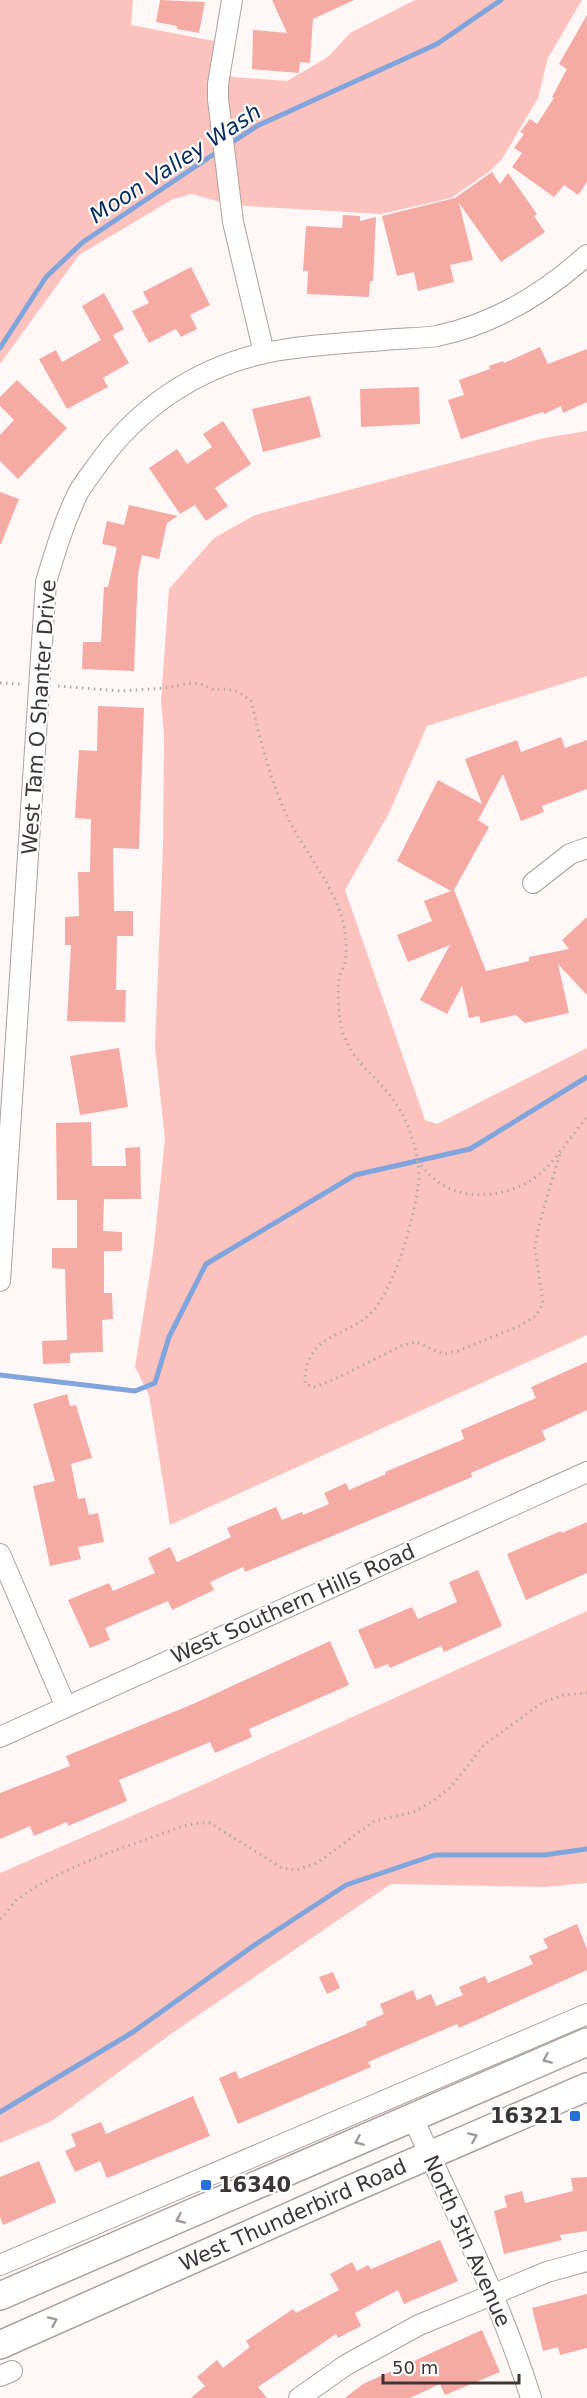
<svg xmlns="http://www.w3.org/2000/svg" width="587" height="2398" viewBox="0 0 587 2398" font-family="'DejaVu Sans',sans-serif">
	<rect width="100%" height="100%" fill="#fdf7f7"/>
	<path fill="#fcc2bd" d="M 0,0 L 133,0 L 131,25 L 224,43 L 220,72 L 233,77 L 287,81 L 328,57 L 350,33 L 415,0 L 582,0 L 548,58 L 538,98 L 502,159 L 490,171 L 451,198 L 381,214 L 231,205 L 192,194 L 173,199 L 79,255 L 0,364 Z
		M 587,431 L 587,676 L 427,726 L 389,813 L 345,890 L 425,1120 L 437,1124 L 587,1048 L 587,1335 L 170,1525 L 149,1395 L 135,1367 L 153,1254 L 165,1139 L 155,1047 L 163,848 L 164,734 L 161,701 L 169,589 L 214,538 L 255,515 L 544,438 Z
		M 587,1611 L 587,1883 L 545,1887 L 391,1884 L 175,2031 L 52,2121 L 0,2143 L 0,1873 L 178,1796 Z"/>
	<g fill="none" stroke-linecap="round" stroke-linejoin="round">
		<path stroke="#80a5dc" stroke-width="5" d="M 228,145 L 257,126 L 437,44 L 501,0
			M 0,348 L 46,277 L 83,242 L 220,150
			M 0,1375 L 135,1391 L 155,1383 L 169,1337 L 206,1264 L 355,1175 L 470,1149 L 587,1077
			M 0,2112 L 133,2032 L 256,1944 L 346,1885 L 435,1855 L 544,1855 L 587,1849"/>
	</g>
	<path fill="#f6aaa4" d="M 160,0 L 205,2 L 199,33 L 177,29 L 177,26 L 156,22 Z
		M 272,0 L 354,0 L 313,19 L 310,63 L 300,62 L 299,73 L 252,69 L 253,30 L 287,33 Z
		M 587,15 L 587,182 L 578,195 L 564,185 L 554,197 L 512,167 L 522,153 L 514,148 L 524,134 L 520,132 L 530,119 L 537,124 L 554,98 L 552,97 L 567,69 L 559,64 Z
		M 492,172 L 500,184 L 508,173 L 537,214 L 534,216 L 545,232 L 501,262 L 459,203 L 473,260 L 450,265 L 454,282 L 418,291 L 414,272 L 397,276 L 382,216 L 455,198 Z
		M 343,215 L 360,216 L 360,221 L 376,217 L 373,281 L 370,281 L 369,297 L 307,294 L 308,271 L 303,271 L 306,226 L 342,228 Z
		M 191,267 L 210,305 L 190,315 L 197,329 L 181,337 L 176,329 L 149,343 L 132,311 L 149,303 L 143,292 Z
		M 104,293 L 124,329 L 113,335 L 129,363 L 103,378 L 108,387 L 67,409 L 39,359 L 56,350 L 62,362 L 101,340 L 82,306 Z
		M 540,347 L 548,364 L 587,349 L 587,402 L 563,413 L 561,406 L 544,414 L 543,412 L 461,439 L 448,400 L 464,395 L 459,380 L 490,369 L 489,366 L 503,361 L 504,363 Z
		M 17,380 L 67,428 L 18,479 L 0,461 L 0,435 L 14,420 L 0,406 L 0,397 Z
		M 419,387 L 420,424 L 361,427 L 360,389 Z
		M 310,396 L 321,437 L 263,452 L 252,409 Z
		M 223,421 L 251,464 L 215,488 L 228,506 L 206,521 L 195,505 L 180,514 L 149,468 L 177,449 L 187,464 L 212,447 L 203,434 Z
		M 0,492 L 19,499 L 1,544 L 0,544 Z
		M 129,505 L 178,516 L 167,523 L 159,559 L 142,555 L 138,574 L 134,671 L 82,669 L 83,642 L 101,642 L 104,587 L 108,587 L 117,547 L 102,544 L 107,521 L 124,525 Z
		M 98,706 L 144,708 L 139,849 L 113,848 L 114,911 L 133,911 L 133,936 L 117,936 L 116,990 L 126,990 L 125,1022 L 67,1021 L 71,945 L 65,945 L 65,917 L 79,916 L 78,872 L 90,872 L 91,819 L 75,818 L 79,750 L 97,751 Z
		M 561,737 L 565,748 L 587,740 L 587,789 L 542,806 L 544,812 L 521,821 L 503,774 L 478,820 L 489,827 L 454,890 L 486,971 L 529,961 L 529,957 L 569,949 L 562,940 L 587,917 L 587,995 L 558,964 L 569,1013 L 525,1023 L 516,1015 L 481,1023 L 479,1016 L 469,1018 L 462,986 L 447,1014 L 420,1000 L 450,945 L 408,962 L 397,935 L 432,921 L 424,901 L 451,891 L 397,861 L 438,780 L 482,804 L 465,759 L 517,740 L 521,752 Z
		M 119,1048 L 128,1107 L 80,1115 L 70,1056 Z
		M 91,1122 L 92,1166 L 126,1166 L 125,1148 L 140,1147 L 141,1199 L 104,1199 L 103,1231 L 122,1232 L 122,1251 L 104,1251 L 104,1293 L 112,1293 L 113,1319 L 102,1320 L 103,1352 L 70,1353 L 70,1363 L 43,1364 L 42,1341 L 67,1340 L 65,1269 L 52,1268 L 52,1248 L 77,1248 L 77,1200 L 57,1200 L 56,1123 Z
		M 587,1362 L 587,1410 L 542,1431 L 546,1440 L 471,1473 L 472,1477 L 330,1537 L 245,1572 L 243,1567 L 210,1582 L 214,1590 L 172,1610 L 168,1601 L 105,1628 L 110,1640 L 90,1648 L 68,1600 L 109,1583 L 113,1591 L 155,1573 L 148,1558 L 170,1547 L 177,1562 L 231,1537 L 227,1528 L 276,1507 L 282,1520 L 302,1512 L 303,1515 L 329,1504 L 324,1493 L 346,1483 L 349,1490 L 386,1474 L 385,1472 L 464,1439 L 461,1430 L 536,1398 L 531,1387 Z
		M 67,1394 L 70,1406 L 76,1405 L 92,1458 L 71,1464 L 78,1499 L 85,1498 L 89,1515 L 98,1513 L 104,1542 L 78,1547 L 81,1559 L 50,1566 L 33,1486 L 55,1481 L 33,1404 Z
		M 587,1522 L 587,1573 L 526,1600 L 507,1554 L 561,1531 L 562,1533 Z
		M 478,1570 L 502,1626 L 444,1652 L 441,1646 L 390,1668 L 388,1664 L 375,1669 L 358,1630 L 412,1607 L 418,1619 L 457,1602 L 449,1582 Z
		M 330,1641 L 349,1685 L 249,1729 L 252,1737 L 215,1753 L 210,1742 L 119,1780 L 127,1801 L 68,1826 L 67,1822 L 34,1836 L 30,1826 L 0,1839 L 0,1793 L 70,1766 L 66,1756 L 193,1704 Z
		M 577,1924 L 587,1949 L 587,1970 L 459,2028 L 457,2024 L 368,2062 L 371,2067 L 238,2124 L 219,2078 L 236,2071 L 239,2079 L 367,2025 L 366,2022 L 384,2014 L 380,2004 L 413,1990 L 417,2000 L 431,1994 L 436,2006 L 463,1995 L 459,1987 L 485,1976 L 488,1983 L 533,1964 L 529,1956 L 548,1948 L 543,1939 Z
		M 333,1972 L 340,1988 L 327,1994 L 319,1977 Z
		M 193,2096 L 210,2136 L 107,2178 L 100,2161 L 75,2172 L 65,2151 L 76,2146 L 71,2134 L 101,2122 L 106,2134 Z
		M 39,2161 L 56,2202 L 3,2225 L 0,2217 L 0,2177 Z
		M 587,2177 L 587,2231 L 560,2235 L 562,2240 L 504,2254 L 494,2211 L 507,2207 L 504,2196 L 522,2191 L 525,2203 L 573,2191 L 571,2178 Z
		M 440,2240 L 458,2281 L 404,2304 L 398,2290 L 355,2313 L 361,2326 L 338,2338 L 336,2334 L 258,2387 L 267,2398 L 191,2398 L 205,2386 L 197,2377 L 217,2360 L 223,2368 L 250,2347 L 246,2341 L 293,2309 L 296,2313 L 339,2290 L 330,2274 L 352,2262 L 357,2271 L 368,2265 L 371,2269 Z
		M 587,2294 L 587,2348 L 560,2355 L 558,2347 L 543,2351 L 532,2308 Z
		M 482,2330 L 500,2372 L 445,2395 L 440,2384 L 410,2398 L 345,2398 L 363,2384 Z"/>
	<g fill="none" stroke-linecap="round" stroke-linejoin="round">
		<g stroke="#ada09e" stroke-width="22">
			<path id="street" d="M 232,0 L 218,84 L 218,99 L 233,222 L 264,353
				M 533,883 L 570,854 L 587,848
				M 0,1281 L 46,582 C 55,552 64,522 78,493 C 83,484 90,475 96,467 C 136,409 196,368 265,353 C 308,344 353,343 396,339 C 410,338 424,338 437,336 C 494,324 545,293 587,255
				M 0,1554 L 66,1707
				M 0,1737 L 587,1472
				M 413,2118 C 454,2210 501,2302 531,2398
				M 0,2265 L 587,2014
				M 0,2376 L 12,2371
				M 299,2398 L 346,2365 L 419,2325 L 547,2272 L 587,2261"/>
		</g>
		<g stroke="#ada09e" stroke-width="30">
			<path id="secondary" d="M 0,2296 L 587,2042
				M 0,2345 L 342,2193 L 587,2087"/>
		</g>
		<path stroke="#afa9a9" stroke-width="3" stroke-dasharray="1.5 4.5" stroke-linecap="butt" d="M 0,683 L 21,684
			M 58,686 L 120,691 L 165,688 L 189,683 L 201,684 L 214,690 L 226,689 L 239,692 L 251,701 C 261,742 271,784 290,822 C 305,851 327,878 339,909 C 345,925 348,945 345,962 C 344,968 340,973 339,979 C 337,991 339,1022 343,1033 C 353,1061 372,1073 389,1094 C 408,1117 422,1157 418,1187 C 413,1221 398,1274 379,1303 C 356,1340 304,1327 305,1384 L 314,1387 L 335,1379 L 401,1346 L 416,1342 L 443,1354 L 458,1351 L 519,1326 L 536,1316 L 543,1303 L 535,1248 L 539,1225 L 561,1150
			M 417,1161 C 422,1166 427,1173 433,1178 C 464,1205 515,1197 543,1171 C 560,1155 572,1134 587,1117
			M 0,1919 C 8,1913 11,1904 18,1899 C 58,1870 107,1853 153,1837 C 173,1830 188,1822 210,1823 L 282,1868 L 297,1870 L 317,1863 L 374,1821 L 414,1812 L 433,1801 L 450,1788 L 484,1745 L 543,1702 L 564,1695 L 587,1693"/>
		<use href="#street" stroke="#fff" stroke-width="20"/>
		<use href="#secondary" stroke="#fff" stroke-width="27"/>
	</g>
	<defs><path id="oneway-chevron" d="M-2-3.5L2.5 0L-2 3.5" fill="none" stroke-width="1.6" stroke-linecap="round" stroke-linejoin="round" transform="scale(1.5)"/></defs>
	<g stroke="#9e9a9a">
		<use href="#oneway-chevron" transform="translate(547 2059) rotate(156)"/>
		<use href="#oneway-chevron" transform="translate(473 2137) rotate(-23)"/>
		<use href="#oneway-chevron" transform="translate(359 2141) rotate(157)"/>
		<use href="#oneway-chevron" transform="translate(180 2219) rotate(156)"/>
		<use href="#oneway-chevron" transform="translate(53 2321) rotate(-24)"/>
	</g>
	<g fill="#2771dd" stroke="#fff" stroke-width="2">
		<rect x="569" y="2110" width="12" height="12" rx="3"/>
		<rect x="200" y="2179" width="12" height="12" rx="3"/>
	</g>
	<g text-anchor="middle" stroke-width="4.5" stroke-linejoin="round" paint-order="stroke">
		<g font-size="21" fill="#3c3636" stroke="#fff">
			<text transform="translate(39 717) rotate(-86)" y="7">West Tam O Shanter Drive</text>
			<text transform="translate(293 1604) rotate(-24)" y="7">West Southern Hills Road</text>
			<text transform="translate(293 2215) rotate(-24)" y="7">West Thunderbird Road</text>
			<text transform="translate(467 2241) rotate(66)" y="7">North 5th Avenue</text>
		</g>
		<g font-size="21" font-weight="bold" fill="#3c3636" stroke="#fff" text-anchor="end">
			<text x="563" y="2123">16321</text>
			<text x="218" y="2192" text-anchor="start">16340</text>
		</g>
		<g font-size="22" font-style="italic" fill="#082a5b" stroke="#fff">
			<text transform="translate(175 163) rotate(-33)" y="8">Moon Valley Wash</text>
		</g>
	</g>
	<path d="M383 2374v9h136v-9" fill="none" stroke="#3c3636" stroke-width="3"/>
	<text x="392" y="2374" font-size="18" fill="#3c3636" stroke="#ffffff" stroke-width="4.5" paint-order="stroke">50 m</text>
</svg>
